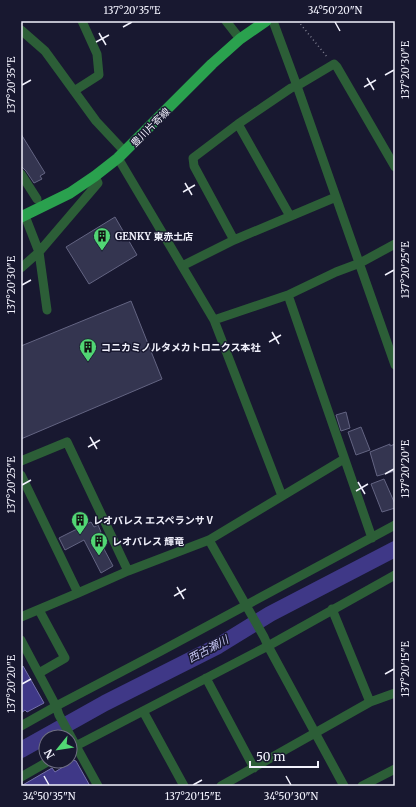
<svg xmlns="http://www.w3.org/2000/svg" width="416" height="807" viewBox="0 0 416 807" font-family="Merriweather,'Noto Sans JP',serif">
	<rect width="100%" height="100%" fill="#181830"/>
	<path fill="#3f3887" stroke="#7470aa" d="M 23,666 L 44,703 L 27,712 L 25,710 L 21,713 L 21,667 Z
		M 70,759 L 76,761 L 90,786 L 21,786 L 52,768 L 55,772 L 63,767 L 62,764 L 67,761 L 70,761 Z"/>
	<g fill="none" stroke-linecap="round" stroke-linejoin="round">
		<path stroke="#3f3887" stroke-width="16" d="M 21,750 L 105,703 L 218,646 L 270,614 L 395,549"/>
	</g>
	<path fill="#343550" stroke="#636482" d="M 21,134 L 45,173 L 40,176 L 42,179 L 34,183 L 26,171 L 21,166 Z
		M 115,217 L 137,255 L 89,284 L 66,247 Z
		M 131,301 L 162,379 L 21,439 L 21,346 Z
		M 346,412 L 350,428 L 341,431 L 336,415 Z
		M 361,427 L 370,450 L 356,455 L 348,432 Z
		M 390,444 L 390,446 L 395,444 L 395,471 L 377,476 L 370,452 Z
		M 384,479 L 395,504 L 395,508 L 382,512 L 371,484 Z
		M 91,522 L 94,527 L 98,525 L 101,532 L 96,534 L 113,566 L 101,573 L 84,540 L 65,550 L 59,538 Z"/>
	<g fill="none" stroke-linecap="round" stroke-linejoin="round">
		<path stroke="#808092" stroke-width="1.5" stroke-dasharray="1 3" stroke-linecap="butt" d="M 298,21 L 328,58"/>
		<path stroke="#2c5e37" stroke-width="9" d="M 226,21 L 240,39
			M 273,21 L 297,86 L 395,365
			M 21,30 L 45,51 L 96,121 L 125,152
			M 74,91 L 99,75 L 97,54 L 82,21
			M 238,124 L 290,216
			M 118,158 L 214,320 L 282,496
			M 21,174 L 37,199
			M 25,216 L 39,252 L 47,310
			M 234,240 L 194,166 L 193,158 L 238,124 L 291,88 L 297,86 L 334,64 L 337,67 L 395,167
			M 182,266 L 234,240 L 336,197
			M 21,268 L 39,252 L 98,183 L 95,176
			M 288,295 L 372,538
			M 214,320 L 288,295 L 336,272 L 360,263 L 395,244
			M 21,461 L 67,442 L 128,571
			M 21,475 L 78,593
			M 209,540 L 264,637 L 268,646 L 344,786
			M 332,609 L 370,702
			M 21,617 L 78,593 L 128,571 L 209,540 L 344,459
			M 21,640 L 56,706 L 59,715 L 98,786
			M 39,673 L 65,658 L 39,610
			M 206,678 L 254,768
			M 143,711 L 184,786
			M 21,726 L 60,704 L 161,651 L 395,525
			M 70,749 L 268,646 L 395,575
			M 21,777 L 49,761
			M 221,786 L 370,702 L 395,693
			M 362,786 L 395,769"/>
		<path stroke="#2aa14e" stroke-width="11" d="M 21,217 L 70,193 L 95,176 L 118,158 L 212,64 L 240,39 L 266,21"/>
	</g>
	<path fill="none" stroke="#f1f1fc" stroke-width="1.5" d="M 335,22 L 340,31M 123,27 L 132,22M 99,33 L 106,45M 96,42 L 109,35M 385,75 L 394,70M 367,78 L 374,90M 22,85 L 31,80M 364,87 L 376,80M 185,183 L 192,195M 183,192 L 195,185M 385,275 L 394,270M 22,285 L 31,280M 272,332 L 279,344M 269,342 L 281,335M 90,437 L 97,449M 88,447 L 100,440M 385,474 L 394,469M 358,482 L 365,494M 22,485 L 31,480M 356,491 L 368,484M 177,587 L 184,599M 174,596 L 186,589M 385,674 L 394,669M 22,684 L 31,679M 44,776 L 49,785M 286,776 L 291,785M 193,785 L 202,780"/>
	<defs>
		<g id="building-pin" transform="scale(0.9)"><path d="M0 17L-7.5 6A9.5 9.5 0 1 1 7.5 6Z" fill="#51d674" stroke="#181830"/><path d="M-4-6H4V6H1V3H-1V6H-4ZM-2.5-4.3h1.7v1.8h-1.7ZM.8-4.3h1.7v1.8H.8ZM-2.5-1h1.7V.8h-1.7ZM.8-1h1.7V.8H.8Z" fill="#111"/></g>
	</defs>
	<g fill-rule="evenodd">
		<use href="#building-pin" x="102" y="236"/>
		<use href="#building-pin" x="88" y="347"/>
		<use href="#building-pin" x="80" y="520"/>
		<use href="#building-pin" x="99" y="541"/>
	</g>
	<g text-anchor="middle" stroke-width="3" stroke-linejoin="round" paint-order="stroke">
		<g font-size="10" fill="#f1f1fc" stroke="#181830">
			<text transform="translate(150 127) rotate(-45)" y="4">豊川片寄線</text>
		</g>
		<g font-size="10" font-weight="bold" fill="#f1f1fc" stroke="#181830" text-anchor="start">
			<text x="115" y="240">GENKY 東赤土店</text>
			<text x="101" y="351">コニカミノルタメカトロニクス本社</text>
			<text x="93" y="524">レオパレス エスペランサⅤ</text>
			<text x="112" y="545">レオパレス 輝竜</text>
		</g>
		<g font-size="11" font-style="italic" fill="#c1c2ef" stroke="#181830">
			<text transform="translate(208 649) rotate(-28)" y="4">西古瀬川</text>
		</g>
	</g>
	<rect width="416" height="807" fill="none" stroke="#181830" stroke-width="44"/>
	<g transform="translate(58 749) rotate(240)"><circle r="19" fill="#181830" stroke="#6f6f82"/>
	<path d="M0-3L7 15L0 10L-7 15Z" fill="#51d674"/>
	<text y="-6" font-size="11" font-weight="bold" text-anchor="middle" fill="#f1f1fc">N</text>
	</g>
	<path d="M250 761v6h68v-6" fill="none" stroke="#f1f1fc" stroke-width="2"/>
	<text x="256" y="761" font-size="12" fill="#f1f1fc" stroke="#181830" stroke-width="3" paint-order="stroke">50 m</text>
	<rect x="22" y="22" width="372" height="763" fill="none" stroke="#f1f1fc" stroke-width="1.5"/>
	<g font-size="10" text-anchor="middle" fill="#f1f1fc">
		<text x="132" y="14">137°20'35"E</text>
		<text x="335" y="14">34°50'20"N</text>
		<text transform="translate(405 70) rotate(-90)" y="4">137°20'30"E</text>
		<text transform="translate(11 85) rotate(-90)" y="4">137°20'35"E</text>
		<text transform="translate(405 270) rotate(-90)" y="4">137°20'25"E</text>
		<text transform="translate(11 285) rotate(-90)" y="4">137°20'30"E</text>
		<text transform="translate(405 469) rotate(-90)" y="4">137°20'20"E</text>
		<text transform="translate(11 485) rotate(-90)" y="4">137°20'25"E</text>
		<text transform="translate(405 669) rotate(-90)" y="4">137°20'15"E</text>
		<text transform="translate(11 684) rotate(-90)" y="4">137°20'20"E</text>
		<text x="49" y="800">34°50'35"N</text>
		<text x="193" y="800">137°20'15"E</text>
		<text x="291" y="800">34°50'30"N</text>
	</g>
</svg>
